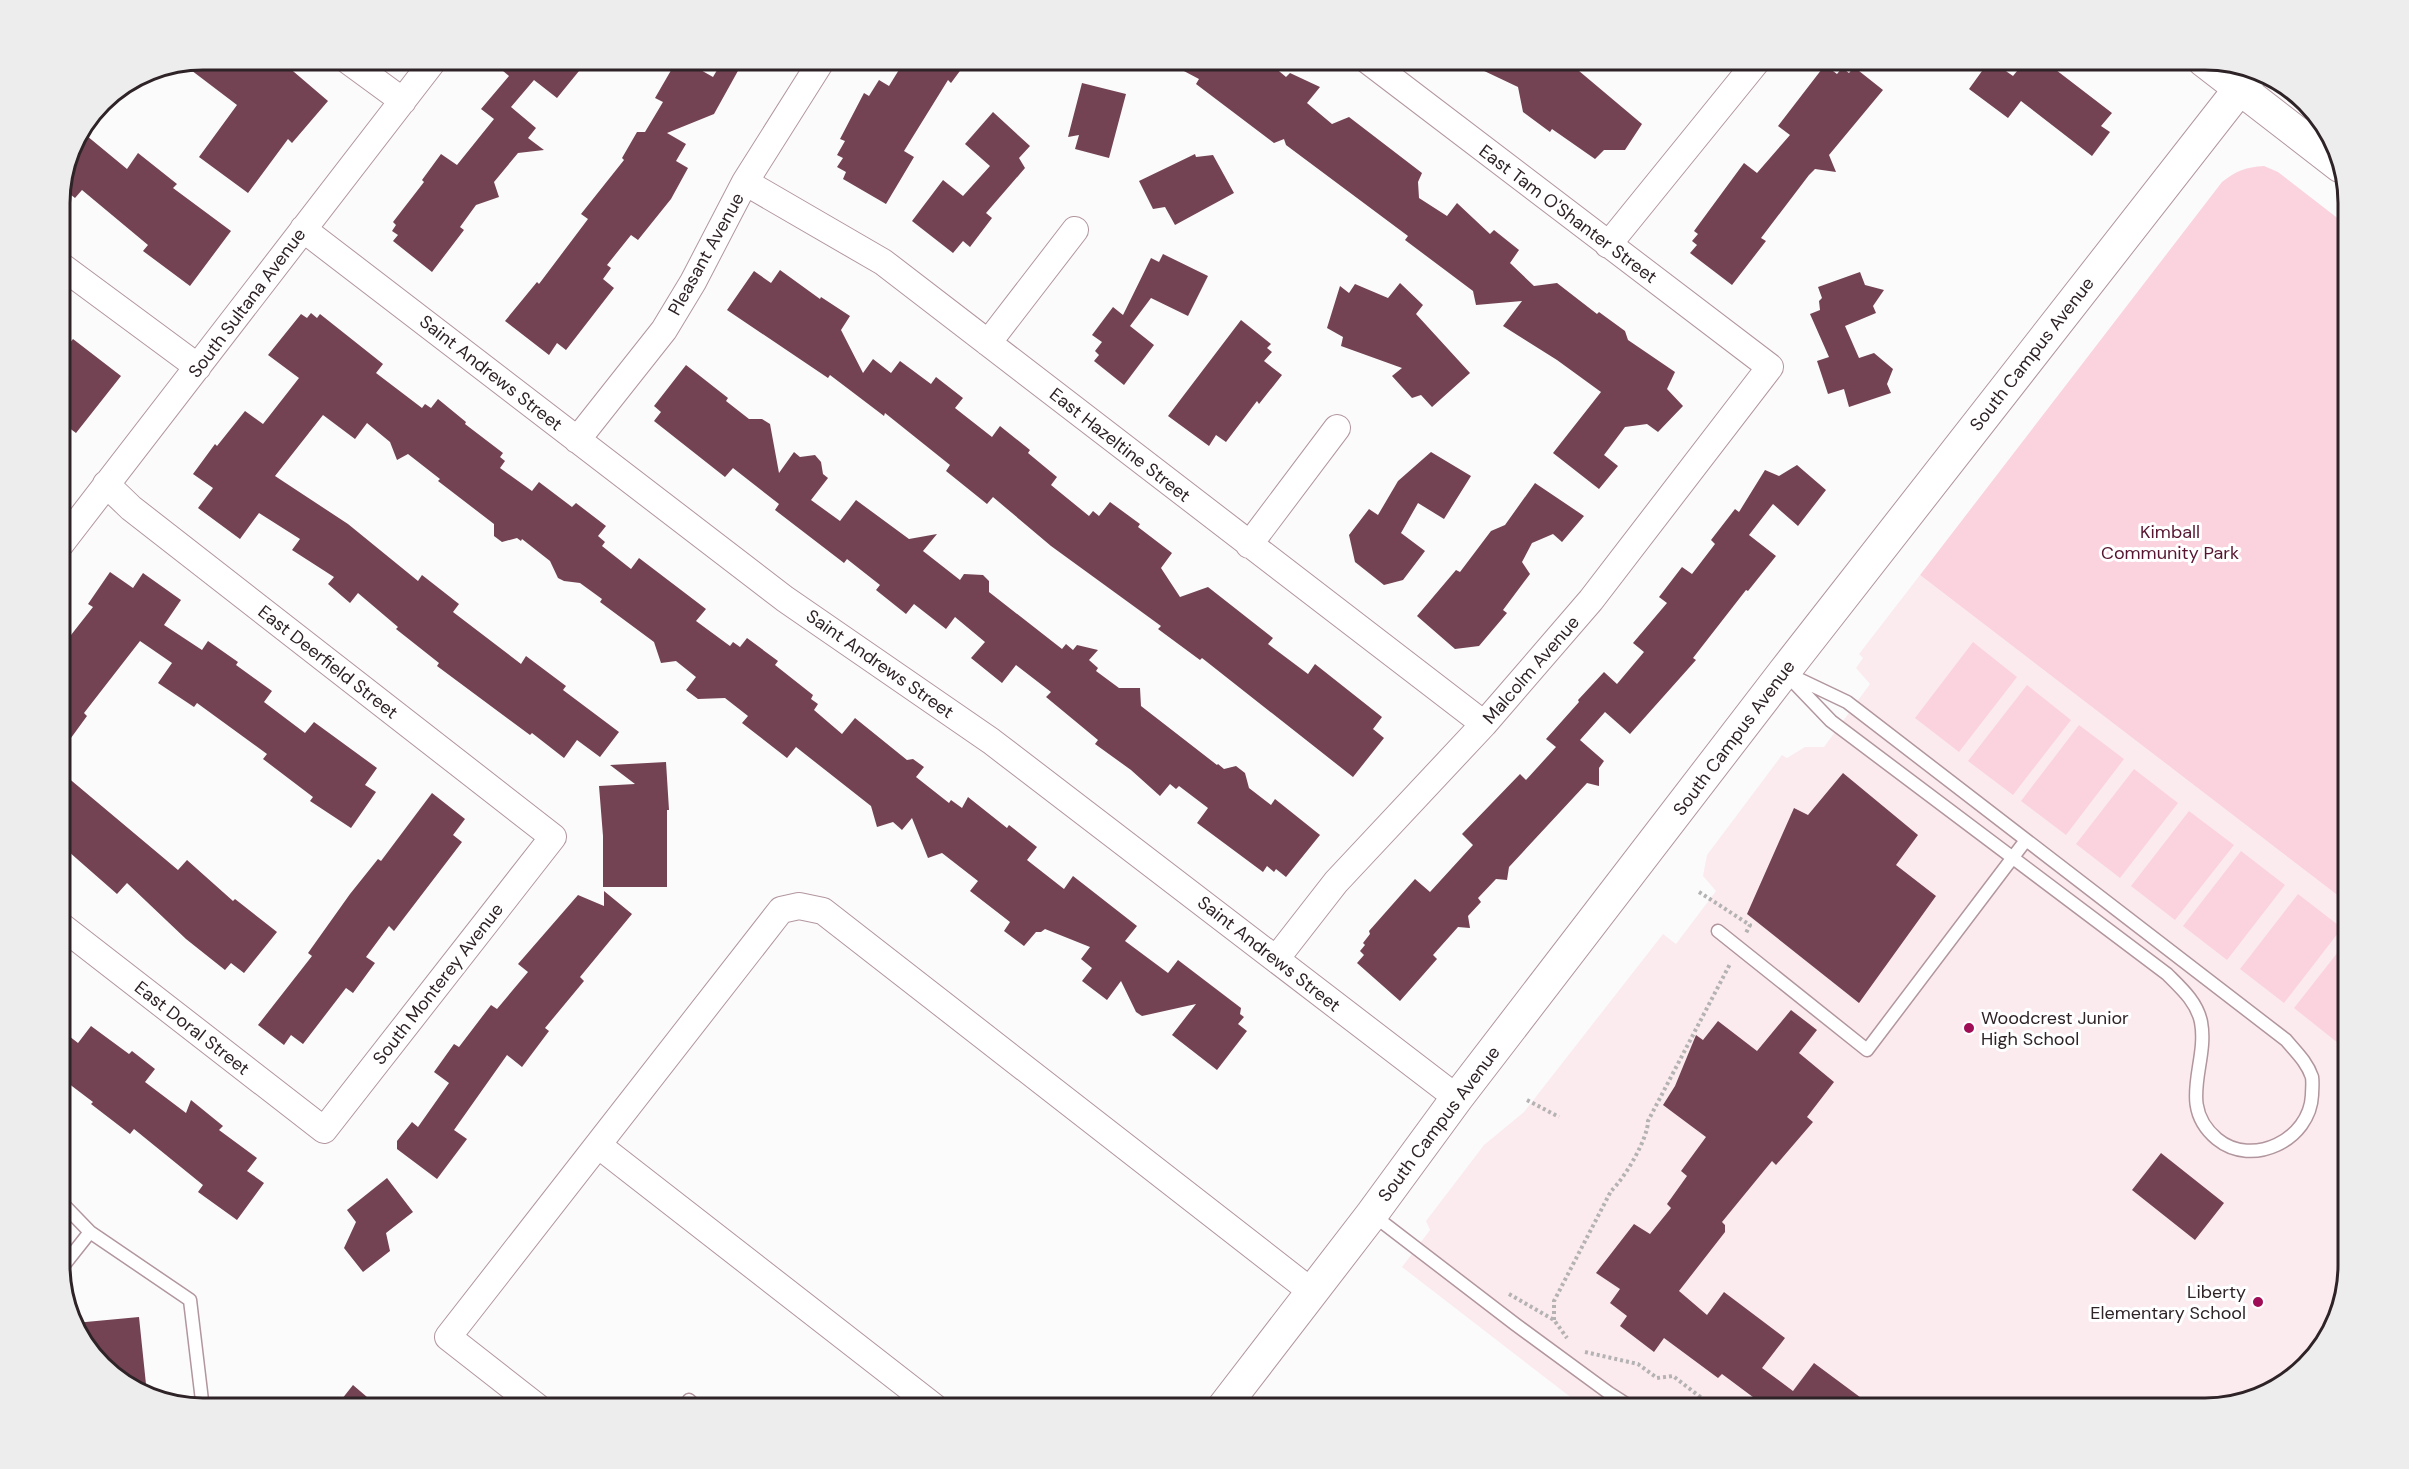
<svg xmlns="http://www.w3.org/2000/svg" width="2409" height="1469" viewBox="0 0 2409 1469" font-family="'DM Sans',sans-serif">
	<rect width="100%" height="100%" fill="#fbfbfb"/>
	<path fill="#fbebef" d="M 1920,575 L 2349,904 L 2349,1266 L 2330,1338 L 2277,1390 L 2206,1409 L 1586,1409 L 1402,1267 L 1430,1230 L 1426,1221 L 1484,1145 L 1524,1112 L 1663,934 L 1676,944 L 1716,891 L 1703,876 L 1707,855 L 1782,755 L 1787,758 L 1805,747 L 1824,747 L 1870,684 L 1856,668 L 1863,658 L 1859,654 Z"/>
	<path fill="#fbd3de" d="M 2264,166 L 2278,172 L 2349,227 L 2349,904 L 1920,575 L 2222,182 C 2236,171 2246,167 2264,166 Z
		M 1973,642 L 2017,677 L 1959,752 L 1915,718 Z
		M 2027,685 L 2071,720 L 2013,795 L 1968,761 Z
		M 2079,725 L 2124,759 L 2066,835 L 2021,801 Z
		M 2134,769 L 2178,803 L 2120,878 L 2076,844 Z
		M 2189,811 L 2234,845 L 2175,920 L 2131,886 Z
		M 2241,851 L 2285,885 L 2227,960 L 2183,926 Z
		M 2298,894 L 2342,928 L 2284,1003 L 2240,969 Z
		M 2349,938 L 2349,1029 L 2338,1043 L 2294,1008 Z"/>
	<path fill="#734353" d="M 203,60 L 280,60 L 328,101 L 292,143 L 288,139 L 248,193 L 199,157 L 237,105 L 183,64 Z
		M 490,60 L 588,60 L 557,98 L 534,80 L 511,107 L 536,128 L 528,138 L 544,150 L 518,153 L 494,182 L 499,197 L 476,205 L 460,227 L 464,230 L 432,272 L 393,241 L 398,235 L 392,231 L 396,225 L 393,222 L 424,182 L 422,180 L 441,154 L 457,165 L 494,119 L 481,109 L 509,76 Z
		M 677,60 L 683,60 L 713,77 L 723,60 L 744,60 L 714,114 L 667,133 L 686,144 L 676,161 L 688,168 L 671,199 L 638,240 L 631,235 L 607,265 L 611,268 L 603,279 L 614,288 L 566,350 L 557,343 L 549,355 L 505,321 L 537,282 L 539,284 L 588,219 L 581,214 L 624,160 L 622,158 L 637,132 L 645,132 L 663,102 L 655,98 Z
		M 905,60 L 968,60 L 951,83 L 948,80 L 904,151 L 914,157 L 886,204 L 843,179 L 846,172 L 837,167 L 843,158 L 837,155 L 845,141 L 840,139 L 864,93 L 869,96 L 879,80 L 889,86 Z
		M 1163,60 L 1266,60 L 1286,77 L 1290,73 L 1320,87 L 1307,103 L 1332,124 L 1349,117 L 1422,173 L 1418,182 L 1419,198 L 1447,216 L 1457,203 L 1490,234 L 1494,230 L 1519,250 L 1510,263 L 1534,286 L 1557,283 L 1597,314 L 1599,312 L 1625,331 L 1628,340 L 1675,372 L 1667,389 L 1683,406 L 1658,432 L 1647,424 L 1625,427 L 1604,455 L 1618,466 L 1599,489 L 1553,453 L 1601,392 L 1557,360 L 1503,326 L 1522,301 L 1476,305 L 1473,291 L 1405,240 L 1408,236 L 1286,145 L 1284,139 L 1274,143 L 1196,84 L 1199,79 Z
		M 1461,60 L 1566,60 L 1642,124 L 1625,150 L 1604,150 L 1595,159 L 1552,129 L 1550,132 L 1523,112 L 1518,87 Z
		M 1990,60 L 2013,76 L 2026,60 L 2043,60 L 2112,113 L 2101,126 L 2110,132 L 2092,156 L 2021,101 L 2008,118 L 1969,89 Z
		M 1825,65 L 1837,74 L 1842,68 L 1849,73 L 1854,67 L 1883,90 L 1829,155 L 1836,172 L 1815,169 L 1809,175 L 1761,238 L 1766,241 L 1732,285 L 1690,253 L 1697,245 L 1692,241 L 1698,234 L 1694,231 L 1744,163 L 1757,173 L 1790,135 L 1778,126 Z
		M 1082,83 L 1126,94 L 1109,158 L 1075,149 L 1079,135 L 1068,137 Z
		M 993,112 L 1030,146 L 1019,158 L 1025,168 L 986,213 L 992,218 L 970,247 L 963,241 L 953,253 L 912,221 L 943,180 L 963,196 L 990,166 L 965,144 Z
		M 81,131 L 127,169 L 138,153 L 177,184 L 173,188 L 231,231 L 190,286 L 143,251 L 148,245 L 82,190 L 75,198 L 62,188 L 75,140 Z
		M 1195,154 L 1196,157 L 1213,155 L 1234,193 L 1175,225 L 1165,207 L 1153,209 L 1139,181 Z
		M 1163,254 L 1208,276 L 1188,316 L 1151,298 L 1130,326 L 1154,345 L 1124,385 L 1094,361 L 1099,355 L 1095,351 L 1102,342 L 1092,335 L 1113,307 L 1123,315 L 1151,258 L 1159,262 Z
		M 780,270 L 820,299 L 821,297 L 850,316 L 841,330 L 863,373 L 873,359 L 891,373 L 900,361 L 931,384 L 936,377 L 963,398 L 955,408 L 992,437 L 1000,426 L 1030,450 L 1028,453 L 1057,477 L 1051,485 L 1089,516 L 1093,511 L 1099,516 L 1110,502 L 1140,524 L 1138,527 L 1172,553 L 1161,568 L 1180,597 L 1208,587 L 1273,638 L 1268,644 L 1308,674 L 1315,664 L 1382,717 L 1373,729 L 1384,738 L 1353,777 L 1202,658 L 1200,660 L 1158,629 L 1161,626 L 1051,546 L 993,497 L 987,504 L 946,471 L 950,465 L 885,413 L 884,416 L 830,375 L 828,378 L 727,310 L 754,271 L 771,283 Z
		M 1860,272 L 1865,285 L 1884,290 L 1873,306 L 1876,313 L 1845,326 L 1859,358 L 1874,353 L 1893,369 L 1887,384 L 1891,393 L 1849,407 L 1844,389 L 1828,394 L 1817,361 L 1829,357 L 1810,314 L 1820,310 L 1819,301 L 1822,298 L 1818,287 Z
		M 1400,283 L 1423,305 L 1416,314 L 1470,373 L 1432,407 L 1421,395 L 1412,398 L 1392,376 L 1402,368 L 1341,346 L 1343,337 L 1327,328 L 1340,286 L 1349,293 L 1355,284 L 1388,298 Z
		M 311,313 L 317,318 L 320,314 L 383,364 L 376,373 L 422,408 L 425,404 L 431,408 L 438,399 L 466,422 L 465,424 L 503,453 L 500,457 L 505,461 L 500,468 L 532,491 L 539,482 L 572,507 L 576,503 L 606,526 L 598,536 L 605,542 L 602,546 L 631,569 L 639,558 L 706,609 L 696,621 L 730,646 L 733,642 L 740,647 L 747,638 L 778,661 L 775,665 L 813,695 L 811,699 L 818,704 L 814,710 L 842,734 L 855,718 L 907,760 L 913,759 L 924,767 L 916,777 L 949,803 L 951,800 L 962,808 L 968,797 L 1007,828 L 1009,825 L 1037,847 L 1027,860 L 1064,889 L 1073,876 L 1137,926 L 1125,941 L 1168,973 L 1178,960 L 1241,1008 L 1240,1014 L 1244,1017 L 1238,1024 L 1247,1031 L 1217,1070 L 1172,1035 L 1196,1004 L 1142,1016 L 1136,1012 L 1121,981 L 1107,1000 L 1082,981 L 1092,968 L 1081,959 L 1090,947 L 1045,929 L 1041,932 L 1036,932 L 1024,946 L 1004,931 L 1010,922 L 970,891 L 978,881 L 942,853 L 928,858 L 912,818 L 902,830 L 893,822 L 877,827 L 871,806 L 796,747 L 787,758 L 742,723 L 748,716 L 725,698 L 698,699 L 686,690 L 696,677 L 676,661 L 661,663 L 654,642 L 600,602 L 602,599 L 580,583 L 564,581 L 558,578 L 550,561 L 522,539 L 521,541 L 517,538 L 502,542 L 494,536 L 494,524 L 438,481 L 440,479 L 408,454 L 397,460 L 390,442 L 367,423 L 355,439 L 323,415 L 275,476 L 348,524 L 418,581 L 422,575 L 459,604 L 453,612 L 521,664 L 526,656 L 566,686 L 563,690 L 619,732 L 600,757 L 577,740 L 564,758 L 532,733 L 530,735 L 437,666 L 439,663 L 396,629 L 398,627 L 358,593 L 350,603 L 328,584 L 334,577 L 292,550 L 300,539 L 259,513 L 240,539 L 198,508 L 213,488 L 193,474 L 215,444 L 217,446 L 245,411 L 263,424 L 299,378 L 268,355 L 301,314 L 307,318 Z
		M 1241,320 L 1271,344 L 1267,348 L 1272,352 L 1264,361 L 1282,375 L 1259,404 L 1257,401 L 1226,442 L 1216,435 L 1209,446 L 1168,416 Z
		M 73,339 L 121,376 L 76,433 L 60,421 L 60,355 Z
		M 686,365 L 728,398 L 726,401 L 749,419 L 762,419 L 770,424 L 779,473 L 794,452 L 800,457 L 815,455 L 821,462 L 823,474 L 828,478 L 811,500 L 840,521 L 856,500 L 909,539 L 937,534 L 923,551 L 960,580 L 964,574 L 983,575 L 989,581 L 989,592 L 1062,649 L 1066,644 L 1073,650 L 1077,645 L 1098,650 L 1089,660 L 1098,668 L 1096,671 L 1119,688 L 1140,688 L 1141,706 L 1217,765 L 1218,764 L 1224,769 L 1236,766 L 1245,773 L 1249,788 L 1271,805 L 1275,799 L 1320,835 L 1286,877 L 1276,869 L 1274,872 L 1267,866 L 1263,872 L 1197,823 L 1208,808 L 1179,786 L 1176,789 L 1170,784 L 1160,796 L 1131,770 L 1095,744 L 1098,740 L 1046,697 L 1051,692 L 1016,665 L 1002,683 L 971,658 L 985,642 L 955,617 L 946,629 L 914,604 L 906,614 L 876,590 L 880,585 L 847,559 L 844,563 L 775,510 L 779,504 L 733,468 L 725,477 L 654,421 L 661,412 L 654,406 Z
		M 1431,452 L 1471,476 L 1444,519 L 1418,503 L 1401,533 L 1425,551 L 1403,580 L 1384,585 L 1355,562 L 1349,535 L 1369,509 L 1378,515 L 1398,481 Z
		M 1797,465 L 1826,490 L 1798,526 L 1773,504 L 1749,535 L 1776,556 L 1748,591 L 1746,590 L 1693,658 L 1696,660 L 1630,734 L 1605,712 L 1580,740 L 1604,761 L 1599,768 L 1599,786 L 1587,783 L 1509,867 L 1507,880 L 1496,879 L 1478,898 L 1481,902 L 1468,916 L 1470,928 L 1458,927 L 1433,955 L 1437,959 L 1400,1001 L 1357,963 L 1364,955 L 1360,951 L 1365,945 L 1363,943 L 1370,934 L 1369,931 L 1415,879 L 1430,892 L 1473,845 L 1462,834 L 1520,774 L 1526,780 L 1556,747 L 1546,739 L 1579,702 L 1578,700 L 1604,672 L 1617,684 L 1644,652 L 1633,643 L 1667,603 L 1659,597 L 1682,567 L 1692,574 L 1715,544 L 1711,540 L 1735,509 L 1739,512 L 1765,470 L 1779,476 Z
		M 1535,483 L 1584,516 L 1562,542 L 1553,534 L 1532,543 L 1522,562 L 1530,574 L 1503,610 L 1507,613 L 1479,646 L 1455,649 L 1417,616 L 1456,570 L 1460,572 L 1491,531 L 1505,525 Z
		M 110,572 L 133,588 L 143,573 L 181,600 L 164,625 L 202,650 L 208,641 L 238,662 L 236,665 L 272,691 L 264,702 L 305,733 L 314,722 L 377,768 L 365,785 L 376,792 L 351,828 L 310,801 L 313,797 L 263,759 L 267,754 L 197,703 L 194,707 L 158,683 L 172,663 L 140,641 L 84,713 L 87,716 L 60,753 L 60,649 L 93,607 L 88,604 Z
		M 666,762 L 669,810 L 667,810 L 667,887 L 603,887 L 603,836 L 599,786 L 635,784 L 610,765 Z
		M 60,771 L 178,870 L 187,860 L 233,901 L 235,899 L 277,932 L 244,973 L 231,963 L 225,970 L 186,939 L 127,883 L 117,894 L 60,844 Z
		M 1843,773 L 1918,835 L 1896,865 L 1936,896 L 1859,1003 L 1747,914 L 1794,808 L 1808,815 Z
		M 432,793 L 465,819 L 453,835 L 462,842 L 394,931 L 389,926 L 366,957 L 375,963 L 353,993 L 346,988 L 303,1044 L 291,1035 L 284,1045 L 258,1025 L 312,956 L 308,953 L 350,894 L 378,859 L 381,861 Z
		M 604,891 L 632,914 L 580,977 L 584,981 L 545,1028 L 549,1031 L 522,1067 L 507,1055 L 454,1130 L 467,1139 L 437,1179 L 397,1149 L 397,1141 L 412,1122 L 418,1127 L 449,1083 L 434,1072 L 454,1044 L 459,1047 L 491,1005 L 497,1009 L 528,972 L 518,964 L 578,895 L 604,906 Z
		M 1791,1010 L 1817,1030 L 1799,1053 L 1834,1082 L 1807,1117 L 1813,1122 L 1776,1165 L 1772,1161 L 1722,1222 L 1725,1225 L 1725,1232 L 1679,1291 L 1707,1315 L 1724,1292 L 1785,1338 L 1762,1368 L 1793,1391 L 1814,1363 L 1876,1409 L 1769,1409 L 1722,1374 L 1718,1378 L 1664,1338 L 1654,1352 L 1620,1326 L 1627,1316 L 1610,1303 L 1620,1289 L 1596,1273 L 1634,1224 L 1650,1234 L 1671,1208 L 1667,1204 L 1687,1176 L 1681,1171 L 1706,1137 L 1663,1105 L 1675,1086 L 1696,1035 L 1703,1040 L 1718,1021 L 1757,1051 Z
		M 91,1026 L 129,1054 L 132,1051 L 155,1069 L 145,1082 L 186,1113 L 191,1100 L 223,1126 L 219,1130 L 257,1158 L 247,1171 L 264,1183 L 237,1220 L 198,1192 L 203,1185 L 134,1129 L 130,1134 L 91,1104 L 93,1102 L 60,1077 L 60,1029 L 78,1043 Z
		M 2161,1153 L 2224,1203 L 2195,1240 L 2132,1190 Z
		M 387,1178 L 413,1212 L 386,1233 L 390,1251 L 363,1272 L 344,1248 L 356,1222 L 347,1210 Z
		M 139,1317 L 147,1394 L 131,1390 L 79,1338 L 75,1323 Z
		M 353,1385 L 367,1397 L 359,1409 L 334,1409 Z"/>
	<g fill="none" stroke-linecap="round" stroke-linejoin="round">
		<g stroke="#b2969e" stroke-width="15">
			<path id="service" d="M 1784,672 L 1847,702 L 2286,1040 C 2296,1052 2307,1062 2312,1077 C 2313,1083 2312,1090 2312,1095 C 2310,1140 2252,1168 2217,1139 C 2176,1105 2209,1064 2201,1022 C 2197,1002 2181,988 2167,974 L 1831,721 Z
				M 1718,931 L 1867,1050 L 2026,840
				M 60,1201 L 90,1232 L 190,1300 L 203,1409
				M 1373,1215 L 1515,1324 L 1609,1393 L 1634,1409
				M 60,1270 L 90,1232
				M 689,1400 L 699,1409"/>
		</g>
		<g stroke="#b2969e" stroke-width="28">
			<path id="minor" d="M 347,60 L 403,101
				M 745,182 L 883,262 L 1484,724
				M 303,229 L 785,599 L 991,741 L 1457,1098
				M 1608,245 L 1758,60
				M 60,265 L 198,367
				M 988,343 L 1075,230
				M 577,440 L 664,330 L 693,282 L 745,182 L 822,60
				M 60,545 L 434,60
				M 1249,545 L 1337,428
				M 60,925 L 324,1130 L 553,837 L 131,508 L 106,484
				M 1276,959 L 1336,882 L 1484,724 L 1591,600 L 1770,367 L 1367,60
				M 598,1145 L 937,1409
				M 540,1409 L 448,1337 L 781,910 L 799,906 L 823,911 L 1312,1292"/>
		</g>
		<g stroke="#b2969e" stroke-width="34">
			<path id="tertiary" d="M 2203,60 L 2340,166
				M 1222,1409 L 1372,1214 L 1457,1098 L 1784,672 L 2252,73"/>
		</g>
		<path stroke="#b5b2b3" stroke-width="4" stroke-dasharray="3 3" stroke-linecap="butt" d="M 1699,892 L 1750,925 L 1746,933
			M 1527,1100 L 1559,1117
			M 1509,1294 L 1554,1320 L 1567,1338
			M 1554,1320 L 1554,1301 L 1611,1191 C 1624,1179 1648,1139 1648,1121 L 1730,964
			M 1585,1352 L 1638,1364 L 1657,1378 L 1673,1376 L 1716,1409"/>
		<use href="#service" stroke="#fff" stroke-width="12"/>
		<use href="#minor" stroke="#fff" stroke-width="26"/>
		<use href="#tertiary" stroke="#fff" stroke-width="32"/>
	</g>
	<g fill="#9f0d56" stroke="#fff" stroke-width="2">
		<circle cx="1969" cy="1028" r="6"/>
		<circle cx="2258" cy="1302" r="6"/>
	</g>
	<g text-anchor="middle" stroke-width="6" stroke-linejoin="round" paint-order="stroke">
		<g font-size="18" fill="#2e2326" stroke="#fff">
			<text transform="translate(1568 214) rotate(37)" y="6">East Tam O'Shanter Street</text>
			<text transform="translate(706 254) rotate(-61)" y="6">Pleasant Avenue</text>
			<text transform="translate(247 303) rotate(-53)" y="6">South Sultana Avenue</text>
			<text transform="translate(2032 354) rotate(-52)" y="6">South Campus Avenue</text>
			<text transform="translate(491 373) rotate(38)" y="6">Saint Andrews Street</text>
			<text transform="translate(1120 445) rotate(38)" y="6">East Hazeltine Street</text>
			<text transform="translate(328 662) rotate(38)" y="6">East Deerfield Street</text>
			<text transform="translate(880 664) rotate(35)" y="6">Saint Andrews Street</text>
			<text transform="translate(1531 670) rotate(-49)" y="6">Malcolm Avenue</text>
			<text transform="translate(1734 738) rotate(-53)" y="6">South Campus Avenue</text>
			<text transform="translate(1269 954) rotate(38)" y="6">Saint Andrews Street</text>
			<text transform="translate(438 984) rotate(-52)" y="6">South Monterey Avenue</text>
			<text transform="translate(192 1028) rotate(38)" y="6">East Doral Street</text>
			<text transform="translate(1439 1124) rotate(-53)" y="6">South Campus Avenue</text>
		</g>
		<g font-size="18" fill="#561430" stroke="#fff">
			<text x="2170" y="538">Kimball<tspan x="2170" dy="21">Community Park</tspan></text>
		</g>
		<g font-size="18" fill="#2e2326" stroke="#fff" text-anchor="start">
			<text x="1981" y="1024">Woodcrest Junior<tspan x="1981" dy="21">High School</tspan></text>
			<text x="2246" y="1298" text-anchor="end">Liberty<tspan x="2246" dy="21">Elementary School</tspan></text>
		</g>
	</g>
	<path d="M0 0H2409V1469H0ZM203 70H2205A133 133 0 0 1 2338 203V1265A133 133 0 0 1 2205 1398H203A133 133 0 0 1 70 1265V203A133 133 0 0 1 203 70Z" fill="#eeedee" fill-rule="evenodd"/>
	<path fill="none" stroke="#2e2326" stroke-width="3" d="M203 70H2205A133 133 0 0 1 2338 203V1265A133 133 0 0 1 2205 1398H203A133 133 0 0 1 70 1265V203A133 133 0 0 1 203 70Z"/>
</svg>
